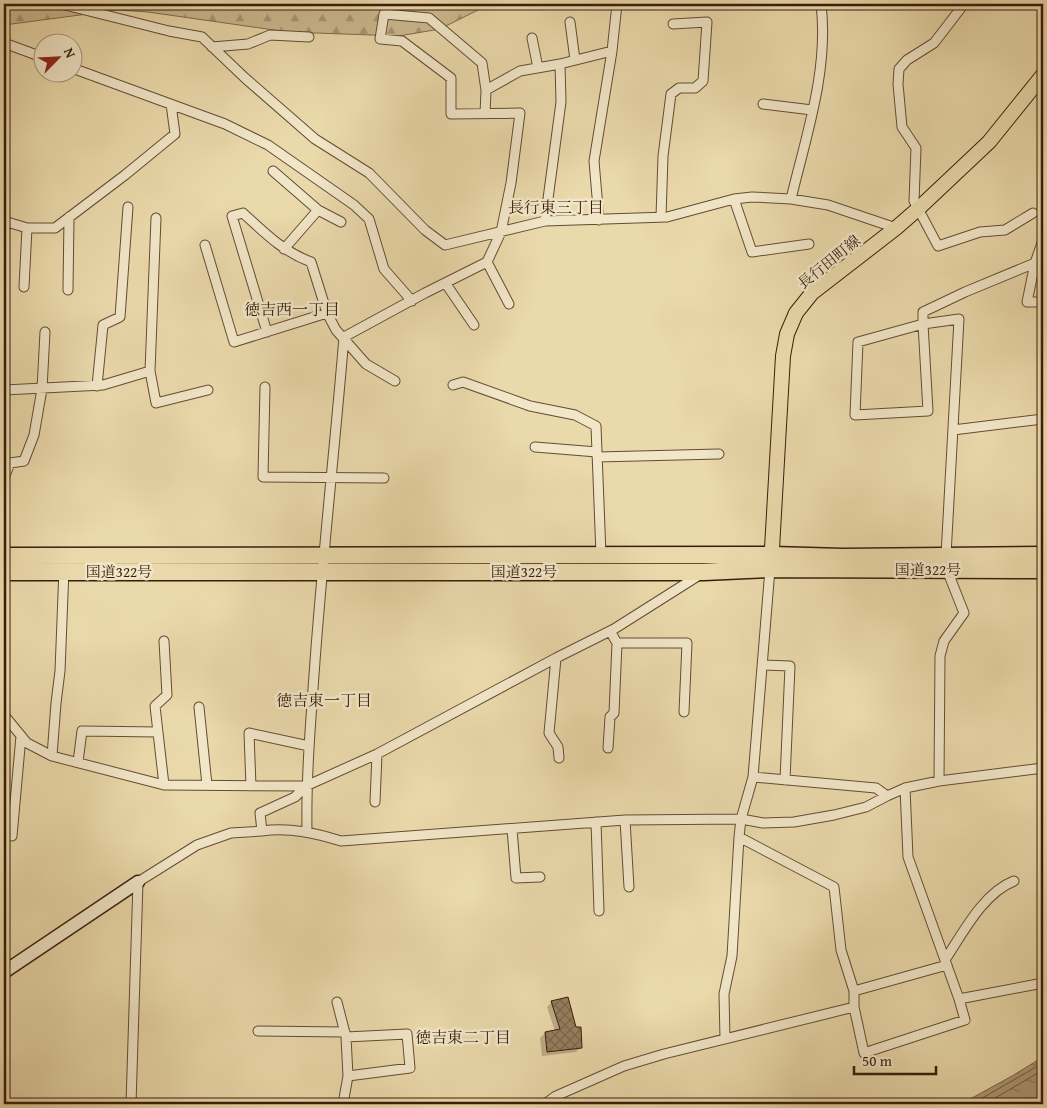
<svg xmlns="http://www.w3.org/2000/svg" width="1047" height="1108" viewBox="0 0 1047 1108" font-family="'Gentium Book Plus','Noto Serif JP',serif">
	<defs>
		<pattern id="forest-firs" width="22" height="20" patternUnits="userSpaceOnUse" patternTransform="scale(1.25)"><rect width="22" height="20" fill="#ccb990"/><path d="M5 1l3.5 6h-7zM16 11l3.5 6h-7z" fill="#a79674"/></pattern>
		<pattern id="water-ripples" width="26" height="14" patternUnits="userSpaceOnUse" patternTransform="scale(1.25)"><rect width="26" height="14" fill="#ad9974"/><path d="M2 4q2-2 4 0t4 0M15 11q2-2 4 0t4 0" fill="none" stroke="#8e7c5d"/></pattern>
		<pattern id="building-cross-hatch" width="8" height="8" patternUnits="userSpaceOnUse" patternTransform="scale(1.25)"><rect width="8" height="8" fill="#957f5e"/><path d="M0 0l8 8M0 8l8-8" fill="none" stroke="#7b674c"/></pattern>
	</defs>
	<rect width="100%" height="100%" fill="#ead9ab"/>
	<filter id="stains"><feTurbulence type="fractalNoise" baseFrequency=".004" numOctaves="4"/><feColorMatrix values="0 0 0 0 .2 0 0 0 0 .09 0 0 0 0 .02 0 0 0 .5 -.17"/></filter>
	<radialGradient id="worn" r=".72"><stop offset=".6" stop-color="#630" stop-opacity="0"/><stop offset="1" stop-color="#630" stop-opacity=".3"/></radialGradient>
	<path fill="url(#forest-firs)" stroke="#826b4d" d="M 4,4 L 490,4 L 440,29 L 399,36 L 288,32 L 148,12 L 118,10 L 4,25 Z"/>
	<path fill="url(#water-ripples)" stroke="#7e674a" d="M 1043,1057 L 1043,1104 L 961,1104 L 1012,1076 Z"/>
	<path fill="#0003" d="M 552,1002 L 581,1047 L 576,1052 L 542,1056 L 540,1038 L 545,1033 L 555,1031 L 547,1007 Z"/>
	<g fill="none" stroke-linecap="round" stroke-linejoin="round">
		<path stroke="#725b3f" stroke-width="1" d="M 972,1104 L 1043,1063
			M 985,1104 L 1043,1070"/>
	</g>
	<path fill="url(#building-cross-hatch)" stroke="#381d0a" d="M 568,997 L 576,1027 L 581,1027 L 582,1048 L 547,1052 L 545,1032 L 560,1029 L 551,1001 Z"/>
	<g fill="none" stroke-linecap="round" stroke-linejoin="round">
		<g stroke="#644c32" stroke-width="11">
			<path id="street" d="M 61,4 L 169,31 L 202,37 L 245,78 L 315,139 L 369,173 L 425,230 L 445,245 L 545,221 L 667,217 L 734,199 L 752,197 L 791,199 L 828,205 L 896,228
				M 964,4 L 934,43 L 907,60 L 899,69 L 898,84 L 902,127 L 916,148 L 914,201 L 938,246 L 980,232 L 1005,230 L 1033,213
				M 570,22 L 575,60
				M 532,38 L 538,68
				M 4,43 L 42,57
				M 212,47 L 248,44 L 270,35 L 309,37
				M 560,64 L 612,51
				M 72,68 L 225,124 L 268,145 L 354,205 L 369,219 L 384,269 L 412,301
				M 486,90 L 520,71 L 560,64 L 561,102 L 545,221
				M 763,104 L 812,110
				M 273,171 L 318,210
				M 734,199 L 752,252 L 809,244
				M 791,199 C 806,136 829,70 821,4
				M 661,217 L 663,156 L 671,94 L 679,88 L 695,88 L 703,81 L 707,22 L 673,24
				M 599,220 L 594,161 L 612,51 L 617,4
				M 4,221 L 27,228 L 55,228 L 125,175 L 175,134 L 171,104
				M 4,244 L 5,222
				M 205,245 L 234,342 L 327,313 L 311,262 C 282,251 265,233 243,213 L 232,216 L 267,332
				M 284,249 L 318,210 L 341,222
				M 487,262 L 509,304
				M 1035,263 L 1043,240
				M 446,284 L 474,325
				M 24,287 L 27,228
				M 68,290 L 69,217
				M 327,313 L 336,330 L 366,364 L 395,381
				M 150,371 L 156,218
				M 453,385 L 463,382 L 530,406 L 575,415 L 596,426 L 601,555
				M 97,386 L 103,325 L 120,317 L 128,207
				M 265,387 L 263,477 L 384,478
				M 4,390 L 103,385 L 150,371 L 156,403 L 208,390
				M 953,430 L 1043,419
				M 535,447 L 597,452
				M 597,457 L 719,454
				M 4,478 L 10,463 L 24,461 L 34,435 L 42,389 L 45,332
				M 4,496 L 5,559
				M 610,631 L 617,643 L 687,643 L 684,712
				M 556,658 L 549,733 L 558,747 L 559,758
				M 763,665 L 790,666 L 785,780
				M 199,707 L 207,785
				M 4,715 L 27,743 L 52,756 L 164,785 L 306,786
				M 608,748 L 610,717 L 614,713 L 617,643
				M 52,756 L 56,703 L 60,671 L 64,569
				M 78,762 L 82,731 L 158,732
				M 753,777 L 876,788 L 887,796 L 905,788 L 939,781 L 1043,768
				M 939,781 L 940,656 L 944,641 L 964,613 L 947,570 L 946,555 L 959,319 L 923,324 L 928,411 L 855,415 L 858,342 L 923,324 L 923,312 L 965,292 L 1035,263 L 1027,302 L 1043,302
				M 164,785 L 155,706 L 167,695 L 164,641
				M 251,786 L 249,733 L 309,746
				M 905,788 L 908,857 L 959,999
				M 375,802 L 377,754
				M 625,820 L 629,887
				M 596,822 L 599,911
				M 512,829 L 516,878 L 540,877
				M 262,831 C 289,827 315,833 341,841 L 625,820 L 741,819 L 763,823 L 794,822 L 834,815 L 866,807 L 887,796
				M 307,831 C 306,774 311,718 315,661 C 323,553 335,445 344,337 L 425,293 L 487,262 L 501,232 L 511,183 L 520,113 L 451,114 L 451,78 L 402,41 L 380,39 L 384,14 L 429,18 L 482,63 L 486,90 L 485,114
				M 12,836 L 21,736
				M 739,837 L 834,887 L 841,950 L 854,991 L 854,1007 L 864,1053 L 965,1020 L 959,999 L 1043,983
				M 945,960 C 963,933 983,893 1014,881
				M 854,991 L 947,965
				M 337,1002 L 346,1037 L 348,1076 L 343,1104
				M 258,1031 L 345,1032
				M 346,1037 L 407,1034 L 410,1068 L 348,1076
				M 725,1039 L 724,994 L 732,956 L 739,837 L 741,819 L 753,777 L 770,569
				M 131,1104 L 138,882 L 197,845 L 231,833 L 262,831 L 260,813 L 295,797 L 306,786 L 377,754 L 556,658 L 614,629 L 701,574
				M 545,1104 L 556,1096 L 624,1066 L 664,1054 L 854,1007"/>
		</g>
		<g stroke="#381d0a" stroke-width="15">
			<path id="secondary" d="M 4,972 L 138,882"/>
		</g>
		<g stroke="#381d0a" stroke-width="16">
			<path id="primary" d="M 771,566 L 783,356 L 787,334 L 796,313 L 812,293 L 896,228 L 919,208 L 989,142 L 1043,75"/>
		</g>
		<g stroke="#381d0a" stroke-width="19">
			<path id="highway" d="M 4,556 L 773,555 L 843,557 L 1043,555
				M 4,572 L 704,572 L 770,569 L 1043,570"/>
		</g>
		<use href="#street" stroke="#f1e6c8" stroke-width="9"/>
		<use href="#secondary" stroke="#f1e6c8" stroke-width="12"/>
		<use href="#primary" stroke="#ead9ab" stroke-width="14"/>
		<use href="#highway" stroke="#ead9ab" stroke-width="16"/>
	</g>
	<g text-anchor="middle" stroke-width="5" stroke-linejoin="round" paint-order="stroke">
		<g font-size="15" fill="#381d0a" stroke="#f1e6c8">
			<text transform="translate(829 262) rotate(-39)" y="5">長行田町線</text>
			<text x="928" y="575">国道322号</text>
			<text x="119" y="577">国道322号</text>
			<text x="524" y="577">国道322号</text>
		</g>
		<g font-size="16" fill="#381d0a" stroke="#f1e6c8">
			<text x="556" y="213">長行東三丁目</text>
			<text x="292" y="315">徳吉西一丁目</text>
			<text x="324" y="706">徳吉東一丁目</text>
			<text x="463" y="1043">徳吉東二丁目</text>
		</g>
	</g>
	<rect width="1047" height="1108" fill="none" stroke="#ead9ab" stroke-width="20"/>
	<rect x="5" y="5" width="1037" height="1098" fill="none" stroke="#381d0a" stroke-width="2.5"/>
	<rect x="10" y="10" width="1027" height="1088" fill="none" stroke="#381d0a"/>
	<g transform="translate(58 58) rotate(66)"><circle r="24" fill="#f1e6c8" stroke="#a7967c"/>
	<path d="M0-4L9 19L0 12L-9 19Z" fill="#8f2418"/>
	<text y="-8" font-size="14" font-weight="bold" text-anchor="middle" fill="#381d0a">N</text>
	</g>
	<path d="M854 1066v8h82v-8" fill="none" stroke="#381d0a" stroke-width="2.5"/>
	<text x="862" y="1066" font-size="15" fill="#381d0a" stroke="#f1e6c8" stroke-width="4" paint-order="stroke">50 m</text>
	<rect width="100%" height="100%" filter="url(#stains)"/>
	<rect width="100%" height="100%" fill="url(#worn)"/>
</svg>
